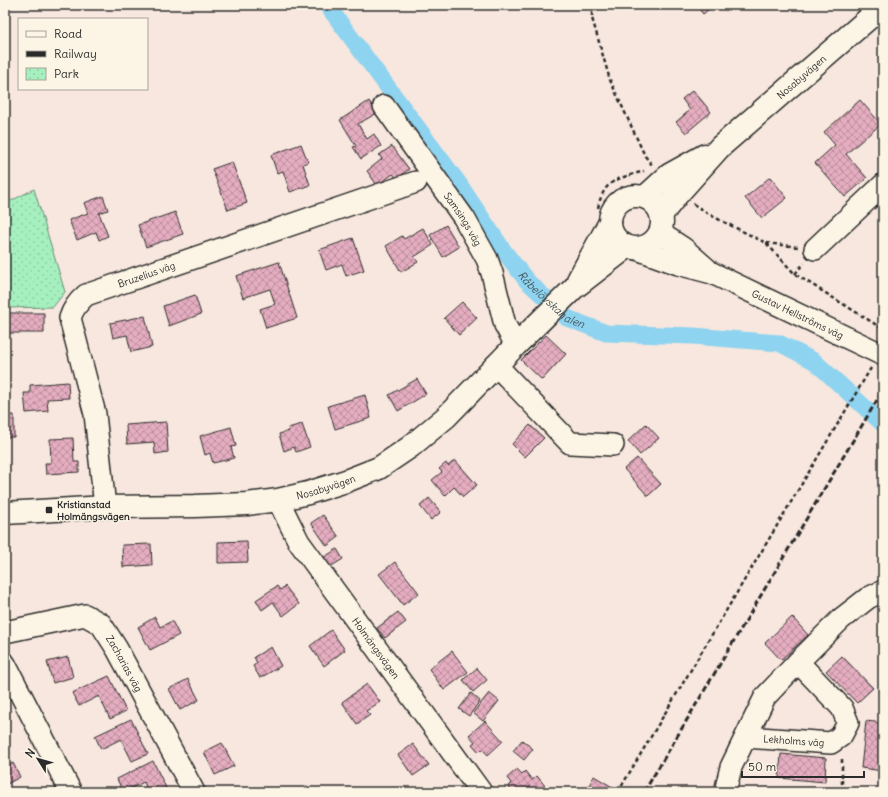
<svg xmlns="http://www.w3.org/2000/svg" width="888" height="797" viewBox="0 0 888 797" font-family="Delius,sans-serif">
	<defs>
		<pattern id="park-dots" width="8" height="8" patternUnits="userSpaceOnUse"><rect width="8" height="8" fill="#a6f0bf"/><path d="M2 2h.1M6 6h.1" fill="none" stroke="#8fcea4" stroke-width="1.8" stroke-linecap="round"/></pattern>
		<pattern id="building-cross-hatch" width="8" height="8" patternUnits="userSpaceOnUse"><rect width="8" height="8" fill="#e5adc0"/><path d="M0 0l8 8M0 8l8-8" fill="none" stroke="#ba8d9c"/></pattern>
	</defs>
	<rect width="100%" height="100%" fill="#f7e7de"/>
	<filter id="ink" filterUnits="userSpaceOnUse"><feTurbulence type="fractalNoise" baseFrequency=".025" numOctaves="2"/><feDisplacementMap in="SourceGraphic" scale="8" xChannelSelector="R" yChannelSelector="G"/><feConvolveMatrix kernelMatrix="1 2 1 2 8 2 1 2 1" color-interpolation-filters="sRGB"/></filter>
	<g filter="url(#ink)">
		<path fill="url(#park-dots)" stroke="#688e75" d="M 34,189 L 65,292 L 53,307 L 5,308 L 5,204 Z"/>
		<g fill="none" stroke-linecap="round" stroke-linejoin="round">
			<path stroke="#8ed3f0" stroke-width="17" id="s1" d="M 327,5 L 457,181 L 503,250 L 527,281 L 567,318 L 606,333 L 693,336 L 779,343 L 814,361 L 883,424"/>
		</g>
		<path fill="url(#building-cross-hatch)" stroke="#2b2b2b" d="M 696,5 L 714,5 L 703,14 Z
			M 693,90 L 711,112 L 686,133 L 676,122 L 690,110 L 682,99 Z
			M 860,100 L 881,124 L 846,154 L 867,178 L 845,197 L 815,163 L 835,145 L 824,132 Z
			M 369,101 L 377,113 L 358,124 L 367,139 L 374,134 L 381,146 L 361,159 L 353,147 L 356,146 L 340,120 Z
			M 301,144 L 308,162 L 303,164 L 310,185 L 290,192 L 283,171 L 277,173 L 271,155 Z
			M 392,146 L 409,169 L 397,179 L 393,174 L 377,185 L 367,171 L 382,159 L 379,155 Z
			M 232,162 L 247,203 L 228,210 L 212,169 Z
			M 770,177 L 787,198 L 762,218 L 745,198 Z
			M 103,196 L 108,210 L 99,213 L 108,236 L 99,240 L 96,232 L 77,240 L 69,220 L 88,213 L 84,203 Z
			M 175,212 L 183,234 L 146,247 L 138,225 Z
			M 446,225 L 459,247 L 443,257 L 430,235 Z
			M 423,228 L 433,245 L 414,257 L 418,262 L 401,272 L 386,246 L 402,236 L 404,239 Z
			M 353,238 L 364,270 L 346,276 L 342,264 L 326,270 L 319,250 Z
			M 279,262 L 297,318 L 266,328 L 260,309 L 275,304 L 270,289 L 243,298 L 236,276 Z
			M 195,295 L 201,314 L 169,326 L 163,306 Z
			M 462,302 L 477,318 L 459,335 L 444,318 Z
			M 5,313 L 44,313 L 44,333 L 5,333 Z
			M 145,316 L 152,347 L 131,352 L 127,335 L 113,338 L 110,323 Z
			M 546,335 L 566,354 L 542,380 L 521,360 Z
			M 417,379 L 426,394 L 398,411 L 389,395 Z
			M 68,382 L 69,398 L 47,399 L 48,411 L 26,413 L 24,393 L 30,393 L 30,385 Z
			M 365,395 L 371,418 L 335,429 L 328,406 Z
			M 5,415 L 14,415 L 14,437 L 5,437 Z
			M 166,422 L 168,452 L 155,454 L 154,442 L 127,444 L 126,425 Z
			M 302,424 L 310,447 L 296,452 L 294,447 L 284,451 L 279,434 L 289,431 L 288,428 Z
			M 646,424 L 659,438 L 640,455 L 628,441 Z
			M 530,425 L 544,438 L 525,457 L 512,444 Z
			M 231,427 L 236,446 L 231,447 L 234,458 L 213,463 L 210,453 L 205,455 L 200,436 Z
			M 73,438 L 74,462 L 79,462 L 79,472 L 46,474 L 45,463 L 51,463 L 50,439 Z
			M 637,458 L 661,484 L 648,496 L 624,469 Z
			M 455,460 L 477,485 L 463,497 L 454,487 L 445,496 L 432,480 L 442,472 L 439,469 L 446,463 L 448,466 Z
			M 429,498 L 441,512 L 431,520 L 420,506 Z
			M 323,515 L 339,537 L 327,546 L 311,523 Z
			M 247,541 L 248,562 L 218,563 L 218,542 Z
			M 151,544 L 152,565 L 123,567 L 122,545 Z
			M 337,549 L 343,559 L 330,567 L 323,558 Z
			M 395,562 L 419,593 L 403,605 L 379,574 Z
			M 277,586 L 280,590 L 285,586 L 299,604 L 283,616 L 273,602 L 262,610 L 256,600 Z
			M 398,612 L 406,622 L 385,638 L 377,628 Z
			M 155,617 L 160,627 L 172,621 L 179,635 L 150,650 L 138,627 Z
			M 792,617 L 808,635 L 781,660 L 765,643 Z
			M 331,630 L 345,650 L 324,666 L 310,646 Z
			M 271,647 L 281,666 L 260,678 L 253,666 L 257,663 L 254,657 Z
			M 452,651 L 468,672 L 444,690 L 429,669 Z
			M 842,656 L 873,688 L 857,703 L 826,671 Z
			M 68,657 L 73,677 L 53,683 L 47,662 Z
			M 477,668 L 487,680 L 473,692 L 463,680 Z
			M 109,676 L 126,711 L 110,719 L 99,696 L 79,706 L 72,693 Z
			M 188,679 L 199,700 L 180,710 L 169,689 Z
			M 367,684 L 380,702 L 366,711 L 370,715 L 357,724 L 342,702 Z
			M 471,693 L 480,701 L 469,716 L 459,709 Z
			M 489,693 L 499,701 L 483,721 L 473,713 Z
			M 131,719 L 148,754 L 132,761 L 121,739 L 101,749 L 95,736 Z
			M 485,721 L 503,741 L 488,755 L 482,749 L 479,752 L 472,744 L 475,742 L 469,735 Z
			M 866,721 L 883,723 L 883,771 L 861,768 Z
			M 522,740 L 533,749 L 524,760 L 513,751 Z
			M 222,743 L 234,766 L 215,775 L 204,752 Z
			M 413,744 L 429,765 L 413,776 L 398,755 Z
			M 781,754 L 826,758 L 825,782 L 779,778 Z
			M 153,761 L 168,792 L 148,792 L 144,782 L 123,792 L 117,779 Z
			M 13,763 L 20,777 L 5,785 L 5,767 Z
			M 517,769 L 522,774 L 525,771 L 532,780 L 537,776 L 546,787 L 539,792 L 533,792 L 530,788 L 525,792 L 519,792 L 517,790 L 512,792 L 508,786 L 511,783 L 507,778 Z
			M 594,776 L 614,788 L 611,792 L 600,792 L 589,785 Z"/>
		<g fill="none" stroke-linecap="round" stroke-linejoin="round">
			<g stroke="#2b2b2b" stroke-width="24">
				<g id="minor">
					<path id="s2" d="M 384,106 L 464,218 L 487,259 L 492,273 L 505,325 L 516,345"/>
					<path d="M 660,233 L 683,248 L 707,269"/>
					<path id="s3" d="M 634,248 L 678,264 L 712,273 L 883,355"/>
					<path d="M 815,249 L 883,185"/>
					<path d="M 496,365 L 570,443 L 613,445"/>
					<path id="s4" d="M 278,500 L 299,542 L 481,792"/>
					<path id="s5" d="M 105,507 L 95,414 L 70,318 C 73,308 78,302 86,295 L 416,182"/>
					<path id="s6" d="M 5,632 L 85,615 L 101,624 L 117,649 L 194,792"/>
					<path d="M 5,664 L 71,792"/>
					<path id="s7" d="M 746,737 L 831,743 L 841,736 L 848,723 L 842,708 L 798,662"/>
					<path d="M 725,792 L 731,767 L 765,697 L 798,662 L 841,619 L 868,598 L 883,591"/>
				</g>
			</g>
			<g stroke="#2b2b2b" stroke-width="25">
				<g id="major">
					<circle cx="636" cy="222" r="26"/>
					<path d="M 645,197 L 669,175 L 705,155"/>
					<path id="s8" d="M 662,214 L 677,195 L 720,147 L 883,6"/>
					<path d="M 578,280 L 610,222"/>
					<path id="s9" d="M 5,513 L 105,507 L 195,506 L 247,504 L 278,500 L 308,493 L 346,481 L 379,468 L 410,447 L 446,417 L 516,345 L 574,288 L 627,247"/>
				</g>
			</g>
			<path stroke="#2b2b2b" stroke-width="2.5" stroke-dasharray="4 3" stroke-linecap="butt" d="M 592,5 L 592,18 L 610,80 L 645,156 L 652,165
				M 693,204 L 714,217 L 766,243 L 795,274 L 883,329
				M 598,208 C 604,178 619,179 644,171
				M 766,243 L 798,247
				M 795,274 L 804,263
				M 842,759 L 842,792
				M 618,792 L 871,368"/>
			<use href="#minor" stroke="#fcf5e5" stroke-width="21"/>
			<use href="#major" stroke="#fcf5e5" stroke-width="22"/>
			<path stroke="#2b2b2b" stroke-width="3" stroke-dasharray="6 3" stroke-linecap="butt" d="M 644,792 L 883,390"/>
		</g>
	</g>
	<rect fill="#2b2b2b" stroke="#fcf5e5" stroke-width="1.5" x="45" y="506" width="8" height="8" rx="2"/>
	<g text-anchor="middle" stroke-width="3" stroke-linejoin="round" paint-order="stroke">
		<g font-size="10" fill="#2b2b2b" stroke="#fcf5e5">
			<text dy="4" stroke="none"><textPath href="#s8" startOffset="196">Nosabyvägen</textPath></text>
			<text dy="4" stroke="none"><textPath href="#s2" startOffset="138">Samsings väg</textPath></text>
			<text dy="4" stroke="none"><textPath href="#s5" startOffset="285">Bruzelius väg</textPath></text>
			<text dy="4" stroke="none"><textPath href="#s3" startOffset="177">Gustav Hellströms väg</textPath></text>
			<text dy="4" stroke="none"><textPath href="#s9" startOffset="323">Nosabyvägen</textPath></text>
			<text dy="4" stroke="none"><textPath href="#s4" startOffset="178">Holmängsvägen</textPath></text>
			<text dy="4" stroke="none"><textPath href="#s6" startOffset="146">Zacharias väg</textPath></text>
			<text dy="4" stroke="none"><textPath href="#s7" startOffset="48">Lekholms väg</textPath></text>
		</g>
		<g font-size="10" font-weight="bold" fill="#2b2b2b" stroke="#fcf5e5" text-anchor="start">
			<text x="57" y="508">Kristianstad<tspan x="57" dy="12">Holmängsvägen</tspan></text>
		</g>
		<g font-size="11" font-style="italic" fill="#44555c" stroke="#fcf5e5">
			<text dy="4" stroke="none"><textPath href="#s1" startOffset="372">Råbelövskanalen</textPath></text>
		</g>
	</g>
	<rect width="888" height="797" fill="none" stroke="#fcf5e5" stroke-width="20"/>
	<rect x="10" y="10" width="868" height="777" fill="none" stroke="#2b2b2b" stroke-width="1.5" filter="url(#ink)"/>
	<rect x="18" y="18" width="130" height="72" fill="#fcf5e5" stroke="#a8a49b"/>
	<rect x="26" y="31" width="20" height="6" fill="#fcf5e5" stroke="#a8a49b"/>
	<text x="54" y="38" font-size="12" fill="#2b2b2b">Road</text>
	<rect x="26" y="51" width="20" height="6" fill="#2b2b2b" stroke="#a8a49b"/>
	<text x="54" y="58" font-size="12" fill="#2b2b2b">Railway</text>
	<rect x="26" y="68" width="20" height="12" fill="url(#park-dots)" stroke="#a8a49b"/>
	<text x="54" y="78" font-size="12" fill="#2b2b2b">Park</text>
	<g transform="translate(38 759) rotate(307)" stroke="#fcf5e5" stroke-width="3" paint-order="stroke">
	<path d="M0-3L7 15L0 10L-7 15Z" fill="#2b2b2b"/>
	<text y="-6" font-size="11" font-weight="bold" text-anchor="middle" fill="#2b2b2b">N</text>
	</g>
	<path d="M742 771v6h122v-6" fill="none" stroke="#2b2b2b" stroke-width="2"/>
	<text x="748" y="771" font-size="12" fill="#2b2b2b" stroke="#fcf5e5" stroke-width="3" paint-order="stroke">50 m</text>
</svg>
